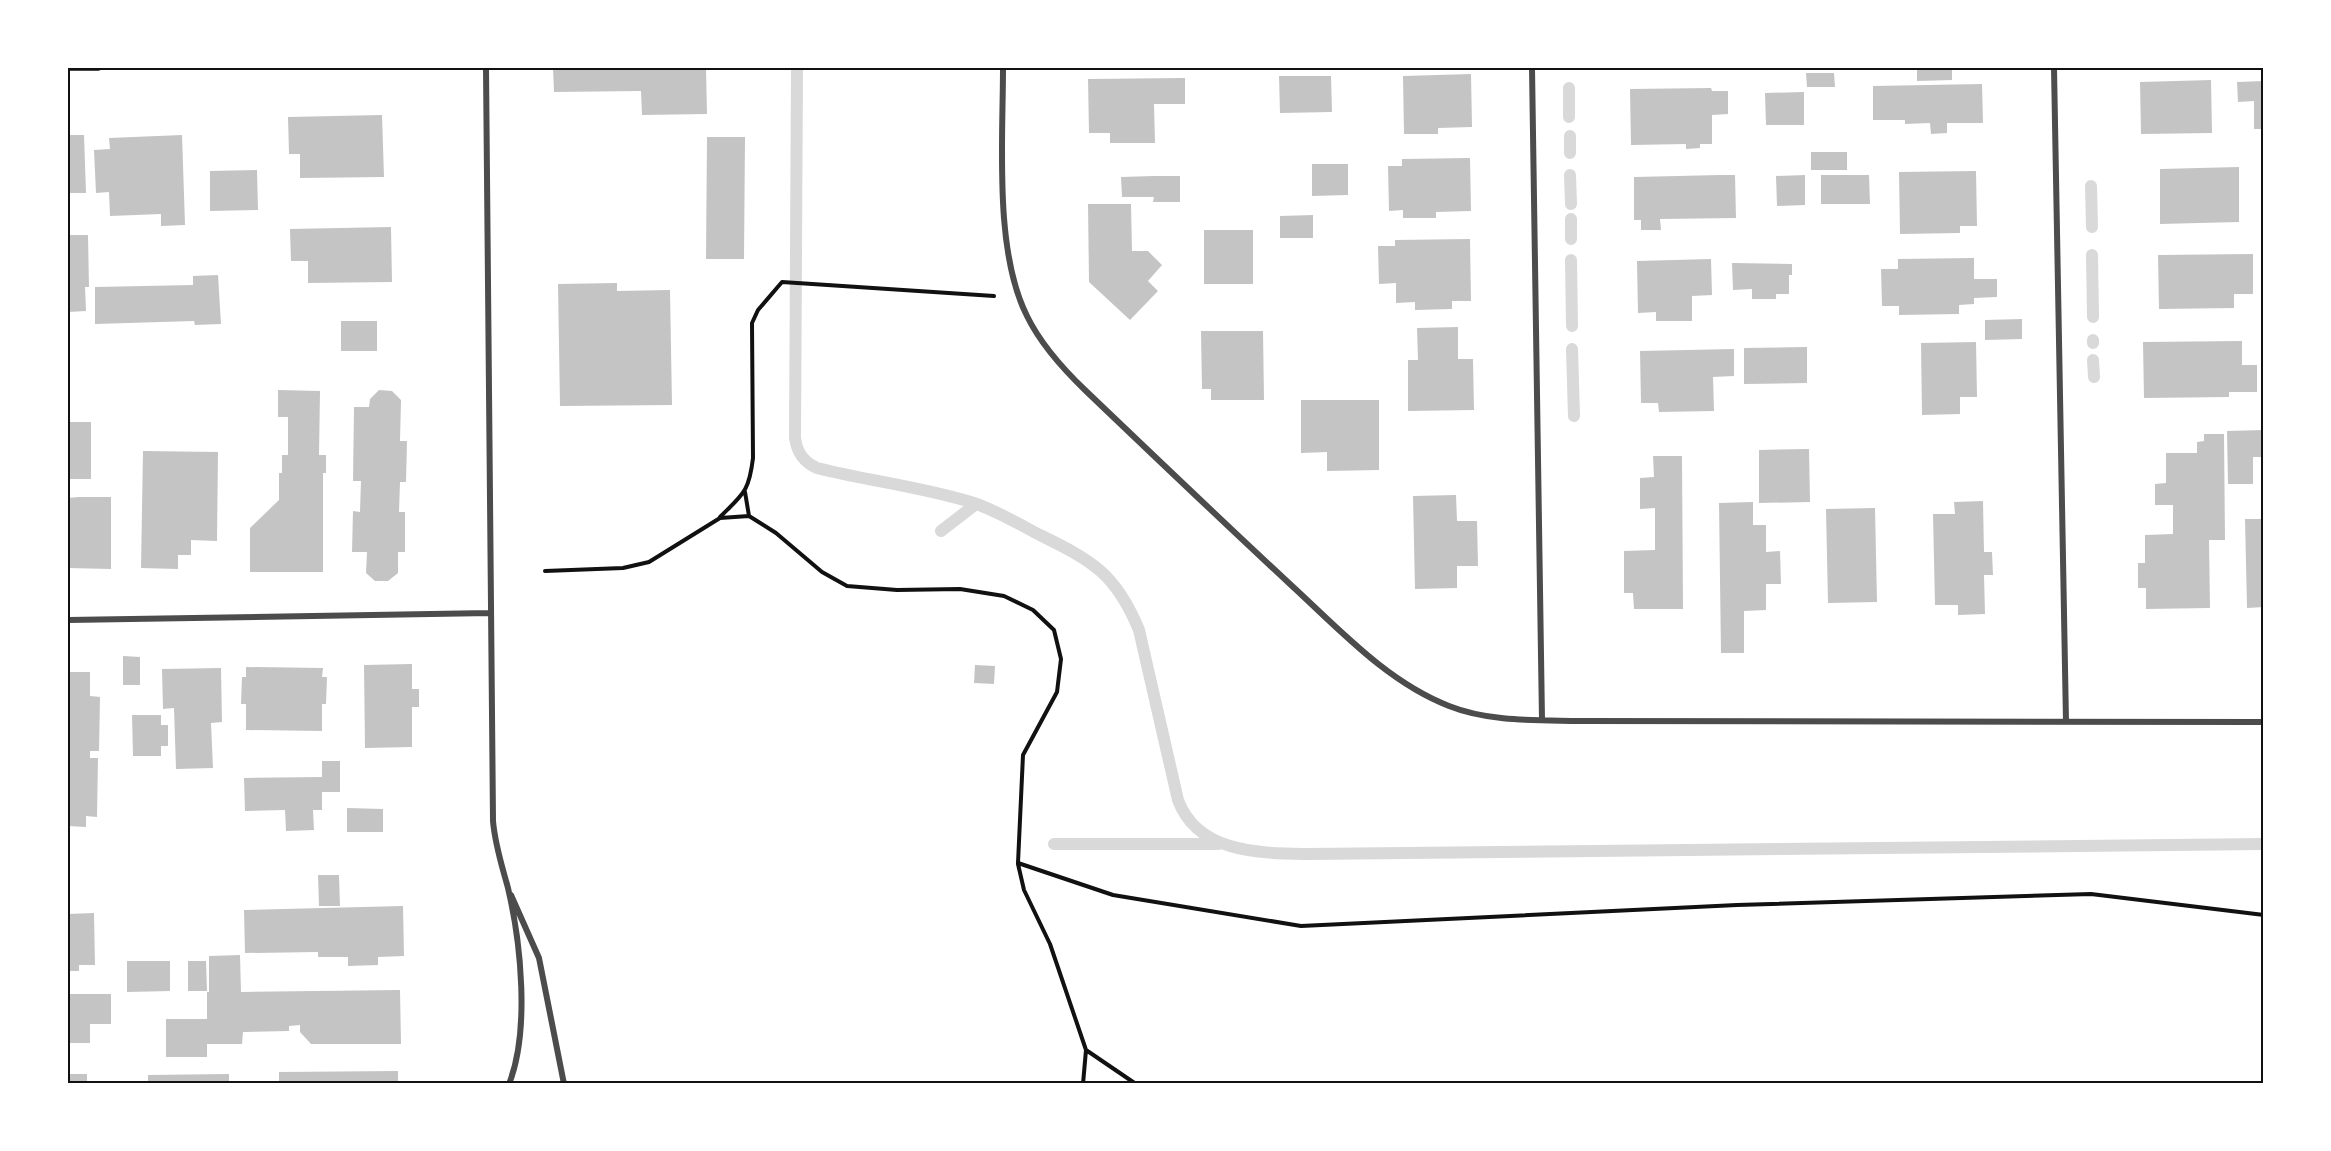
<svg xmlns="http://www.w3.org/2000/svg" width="2331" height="1151" viewBox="0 0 2331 1151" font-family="Helvetica,sans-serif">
	<rect width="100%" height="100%" fill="#fff"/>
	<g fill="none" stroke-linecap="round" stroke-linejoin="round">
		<path stroke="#d9d9d9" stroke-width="12" d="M 797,68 L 795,438 C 797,452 803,462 817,468 C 869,481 923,487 974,503 C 997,511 1019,524 1040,535 C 1093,561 1116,574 1139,630 L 1178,800 C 1198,854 1261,853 1309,854 L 2264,844
			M 1569,88 L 1569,117
			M 1570,136 L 1570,153
			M 1570,175 L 1571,204
			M 2091,186 L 2092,227
			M 1571,239 L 1571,219
			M 2092,255 L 2093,317
			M 1571,260 L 1572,326
			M 2093,340 L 2093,343
			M 1572,349 L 1574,416
			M 2093,360 L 2094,377
			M 941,531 L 976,504
			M 1054,844 L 1218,844"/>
	</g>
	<path fill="#c4c4c4" d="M 553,68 L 706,68 L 707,114 L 642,115 L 641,91 L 554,92 Z
		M 1917,68 L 1952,68 L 1952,80 L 1917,81 Z
		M 1806,73 L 1834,73 L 1835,87 L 1807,87 Z
		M 1471,74 L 1472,127 L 1438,128 L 1438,134 L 1404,134 L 1403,76 Z
		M 1279,76 L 1331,76 L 1332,112 L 1280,113 Z
		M 1185,78 L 1185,104 L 1154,104 L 1155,143 L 1110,143 L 1110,133 L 1089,133 L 1088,79 Z
		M 2211,80 L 2212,133 L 2141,134 L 2140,82 Z
		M 2264,81 L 2264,129 L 2254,129 L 2254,101 L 2238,102 L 2237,82 Z
		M 1982,84 L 1983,123 L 1947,123 L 1947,133 L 1931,134 L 1930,123 L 1905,124 L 1905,120 L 1873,120 L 1873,86 Z
		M 1711,88 L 1712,91 L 1728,91 L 1728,114 L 1712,115 L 1712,144 L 1700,144 L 1700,148 L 1686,149 L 1686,144 L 1631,145 L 1630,89 Z
		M 1804,92 L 1804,125 L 1766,125 L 1765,93 Z
		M 382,115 L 384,177 L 300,178 L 300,154 L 289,154 L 288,117 Z
		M 68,135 L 84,135 L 86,193 L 68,193 Z
		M 182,135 L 185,225 L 161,226 L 161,214 L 110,216 L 109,192 L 96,193 L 94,150 L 110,149 L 109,138 Z
		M 707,137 L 745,137 L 744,259 L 706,259 Z
		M 1811,152 L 1847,152 L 1847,170 L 1811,170 Z
		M 1470,158 L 1471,211 L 1436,212 L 1436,218 L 1403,218 L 1403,210 L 1389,211 L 1388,166 L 1402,166 L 1402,159 Z
		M 1312,164 L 1348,164 L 1348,195 L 1312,196 Z
		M 2239,167 L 2239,222 L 2160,224 L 2160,169 Z
		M 257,170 L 258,210 L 210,211 L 210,171 Z
		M 1976,171 L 1977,226 L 1960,226 L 1960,233 L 1900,234 L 1899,172 Z
		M 1721,175 L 1735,175 L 1736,218 L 1660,219 L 1661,230 L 1641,230 L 1641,220 L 1634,220 L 1634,177 Z
		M 1805,175 L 1805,205 L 1777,206 L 1776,176 Z
		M 1821,175 L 1869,175 L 1870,204 L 1821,204 Z
		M 1154,176 L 1180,176 L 1180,202 L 1153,202 L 1154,197 L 1122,197 L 1121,177 Z
		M 1088,204 L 1131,204 L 1132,251 L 1148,251 L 1162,265 L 1148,281 L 1158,291 L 1130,320 L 1089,282 Z
		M 1313,215 L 1313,238 L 1280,238 L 1280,216 Z
		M 391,227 L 392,282 L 308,283 L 308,261 L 291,261 L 290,229 Z
		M 1204,230 L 1253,230 L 1253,284 L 1204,284 Z
		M 68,235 L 88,235 L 89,287 L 85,287 L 86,311 L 68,312 Z
		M 1470,239 L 1471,301 L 1452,301 L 1452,309 L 1415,310 L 1415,302 L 1396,303 L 1396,283 L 1379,284 L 1378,246 L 1395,246 L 1395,240 Z
		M 2253,254 L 2253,294 L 2234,294 L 2234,308 L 2159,309 L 2158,255 Z
		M 1974,258 L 1974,279 L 1997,279 L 1997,297 L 1974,298 L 1974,304 L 1959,305 L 1959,314 L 1899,315 L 1899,306 L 1882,306 L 1881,269 L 1898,269 L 1898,259 Z
		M 1711,259 L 1712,295 L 1692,296 L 1692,321 L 1656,321 L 1656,312 L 1638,313 L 1637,261 Z
		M 1732,263 L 1792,264 L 1792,275 L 1789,275 L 1789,294 L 1776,294 L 1776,299 L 1752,299 L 1752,289 L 1733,290 Z
		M 218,275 L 221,324 L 195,325 L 194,321 L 95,324 L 95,287 L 193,285 L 193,276 Z
		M 617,283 L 617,291 L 670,290 L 672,405 L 560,406 L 558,284 Z
		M 2022,319 L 2022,339 L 1985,340 L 1985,320 Z
		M 341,321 L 377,321 L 377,351 L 341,351 Z
		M 1458,327 L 1458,359 L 1473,359 L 1474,410 L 1408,411 L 1408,360 L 1418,360 L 1417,328 Z
		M 1201,331 L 1263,331 L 1264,400 L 1211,400 L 1211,389 L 1202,389 Z
		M 2242,341 L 2242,365 L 2257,365 L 2257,392 L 2229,392 L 2229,397 L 2144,398 L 2143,342 Z
		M 1976,342 L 1977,397 L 1960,397 L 1960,414 L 1922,415 L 1921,343 Z
		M 1807,347 L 1807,383 L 1744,384 L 1744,348 Z
		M 1734,349 L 1734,376 L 1713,377 L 1714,411 L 1659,412 L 1658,403 L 1641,403 L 1640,351 Z
		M 278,390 L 320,391 L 319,455 L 326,455 L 326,473 L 323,473 L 323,572 L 250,572 L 250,528 L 279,500 L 279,473 L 282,473 L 282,455 L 288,455 L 288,417 L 278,417 Z
		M 379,390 L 392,391 L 401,400 L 400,441 L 407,441 L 406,482 L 400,482 L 399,512 L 405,512 L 405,552 L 398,552 L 398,573 L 388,581 L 375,581 L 366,573 L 367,552 L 352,552 L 353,511 L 360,512 L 361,481 L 353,481 L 354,407 L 369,407 L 370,399 Z
		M 1301,400 L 1379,400 L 1379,470 L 1327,471 L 1327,452 L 1301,453 Z
		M 68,404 L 70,404 L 70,422 L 91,422 L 91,479 L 68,479 Z
		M 2264,430 L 2264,457 L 2253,457 L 2253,484 L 2228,484 L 2227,431 Z
		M 2204,434 L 2224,434 L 2225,540 L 2209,540 L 2210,608 L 2146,609 L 2146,588 L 2138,588 L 2138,563 L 2145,563 L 2145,535 L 2173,534 L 2173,505 L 2155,505 L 2155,484 L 2166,483 L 2166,453 L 2197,453 L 2197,442 L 2204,441 Z
		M 1809,449 L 1810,502 L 1759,503 L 1759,450 Z
		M 143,451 L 218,452 L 217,541 L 191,540 L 191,555 L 178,555 L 178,569 L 141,568 Z
		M 1653,456 L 1682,456 L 1683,609 L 1634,609 L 1633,593 L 1624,593 L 1624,551 L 1655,550 L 1655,508 L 1640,509 L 1640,478 L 1654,477 Z
		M 1456,495 L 1457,521 L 1477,521 L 1478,566 L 1457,566 L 1457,588 L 1415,589 L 1413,496 Z
		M 79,497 L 111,497 L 111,569 L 68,568 L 68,498 Z
		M 1983,501 L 1984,552 L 1992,552 L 1993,575 L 1984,575 L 1985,614 L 1958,615 L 1958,605 L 1935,605 L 1933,514 L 1955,514 L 1954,502 Z
		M 1753,502 L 1753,525 L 1766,525 L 1766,552 L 1780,551 L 1781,584 L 1766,584 L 1766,610 L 1744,611 L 1744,653 L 1721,653 L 1719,503 Z
		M 1875,508 L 1877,602 L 1828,603 L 1826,509 Z
		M 2245,519 L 2264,519 L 2264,607 L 2247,608 Z
		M 123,656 L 140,657 L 140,685 L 123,685 Z
		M 412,664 L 412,689 L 419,689 L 419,707 L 412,707 L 412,747 L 365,748 L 364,665 Z
		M 975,665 L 995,666 L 994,684 L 974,683 Z
		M 246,667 L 323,668 L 322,677 L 327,677 L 326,704 L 322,704 L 322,731 L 246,730 L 246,704 L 241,704 L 242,677 L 246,677 Z
		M 221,668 L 222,722 L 211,723 L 213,768 L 176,769 L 174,708 L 163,709 L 162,669 Z
		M 68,672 L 90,672 L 90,696 L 100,697 L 99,751 L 90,751 L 90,758 L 98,758 L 97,817 L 86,816 L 86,827 L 68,826 Z
		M 132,715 L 161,715 L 161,725 L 168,725 L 168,746 L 161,746 L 161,756 L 133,756 Z
		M 322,761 L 340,761 L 340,792 L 322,792 L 322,810 L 313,810 L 314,830 L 286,831 L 285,810 L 245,811 L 244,778 L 322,777 Z
		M 347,808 L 383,809 L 383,832 L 347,832 Z
		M 318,875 L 339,875 L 340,906 L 319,906 Z
		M 403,906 L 404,956 L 378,957 L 378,965 L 348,966 L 348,957 L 318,957 L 318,952 L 245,953 L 244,910 Z
		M 94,913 L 95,965 L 79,965 L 79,971 L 68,971 L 68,914 Z
		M 240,955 L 241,992 L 400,990 L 401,1044 L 311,1044 L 300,1032 L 300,1025 L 289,1026 L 289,1031 L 243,1032 L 242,1044 L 207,1044 L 207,1057 L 166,1057 L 166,1019 L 207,1019 L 207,992 L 209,992 L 209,956 Z
		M 127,961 L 170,961 L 170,991 L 127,992 Z
		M 188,961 L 206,961 L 207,991 L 188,991 Z
		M 68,994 L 111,994 L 111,1024 L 90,1024 L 90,1043 L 68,1043 Z
		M 398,1071 L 398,1084 L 279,1084 L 279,1072 Z
		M 68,1074 L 87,1074 L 87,1084 L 68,1084 Z
		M 229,1074 L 229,1084 L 148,1084 L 148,1075 Z"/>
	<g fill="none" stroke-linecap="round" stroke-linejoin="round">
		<path stroke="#111" stroke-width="4" d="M 745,492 L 749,516
			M 720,517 C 743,494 749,492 753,458 L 752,323 L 758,310 L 782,282 L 994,296
			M 545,571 L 623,568 L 649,562 L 720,518 L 749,516 L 776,533 L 822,572 L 847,586 L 897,590 L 960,589 L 1004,596 L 1033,610 L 1054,630 L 1061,659 L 1057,692 L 1023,755 L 1018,863 L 1113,895 L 1301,926 L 1737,905 L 2091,894 L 2264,915
			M 1018,864 L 1024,890 L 1050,944 L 1086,1050 L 1136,1084
			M 1083,1084 L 1086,1050"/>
		<path stroke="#4c4c4c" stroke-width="6" d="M 68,68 L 98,68
			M 486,68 L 493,821 C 495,845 502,866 508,888 C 521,943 530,1031 509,1084
			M 1003,68 C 1003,141 994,251 1027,316 C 1041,345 1063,369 1086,391 C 1154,456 1222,521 1291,585 C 1339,629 1387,682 1449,706 C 1489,722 1536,720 1579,721 L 2264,722
			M 1532,68 L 1542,720
			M 2054,68 L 2066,722
			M 68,620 L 490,613
			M 511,895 L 539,958 L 564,1084"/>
	</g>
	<rect width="2331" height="1151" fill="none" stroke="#ffffff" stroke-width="138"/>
	<rect x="69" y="69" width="2193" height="1013" fill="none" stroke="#111" stroke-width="2"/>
</svg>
